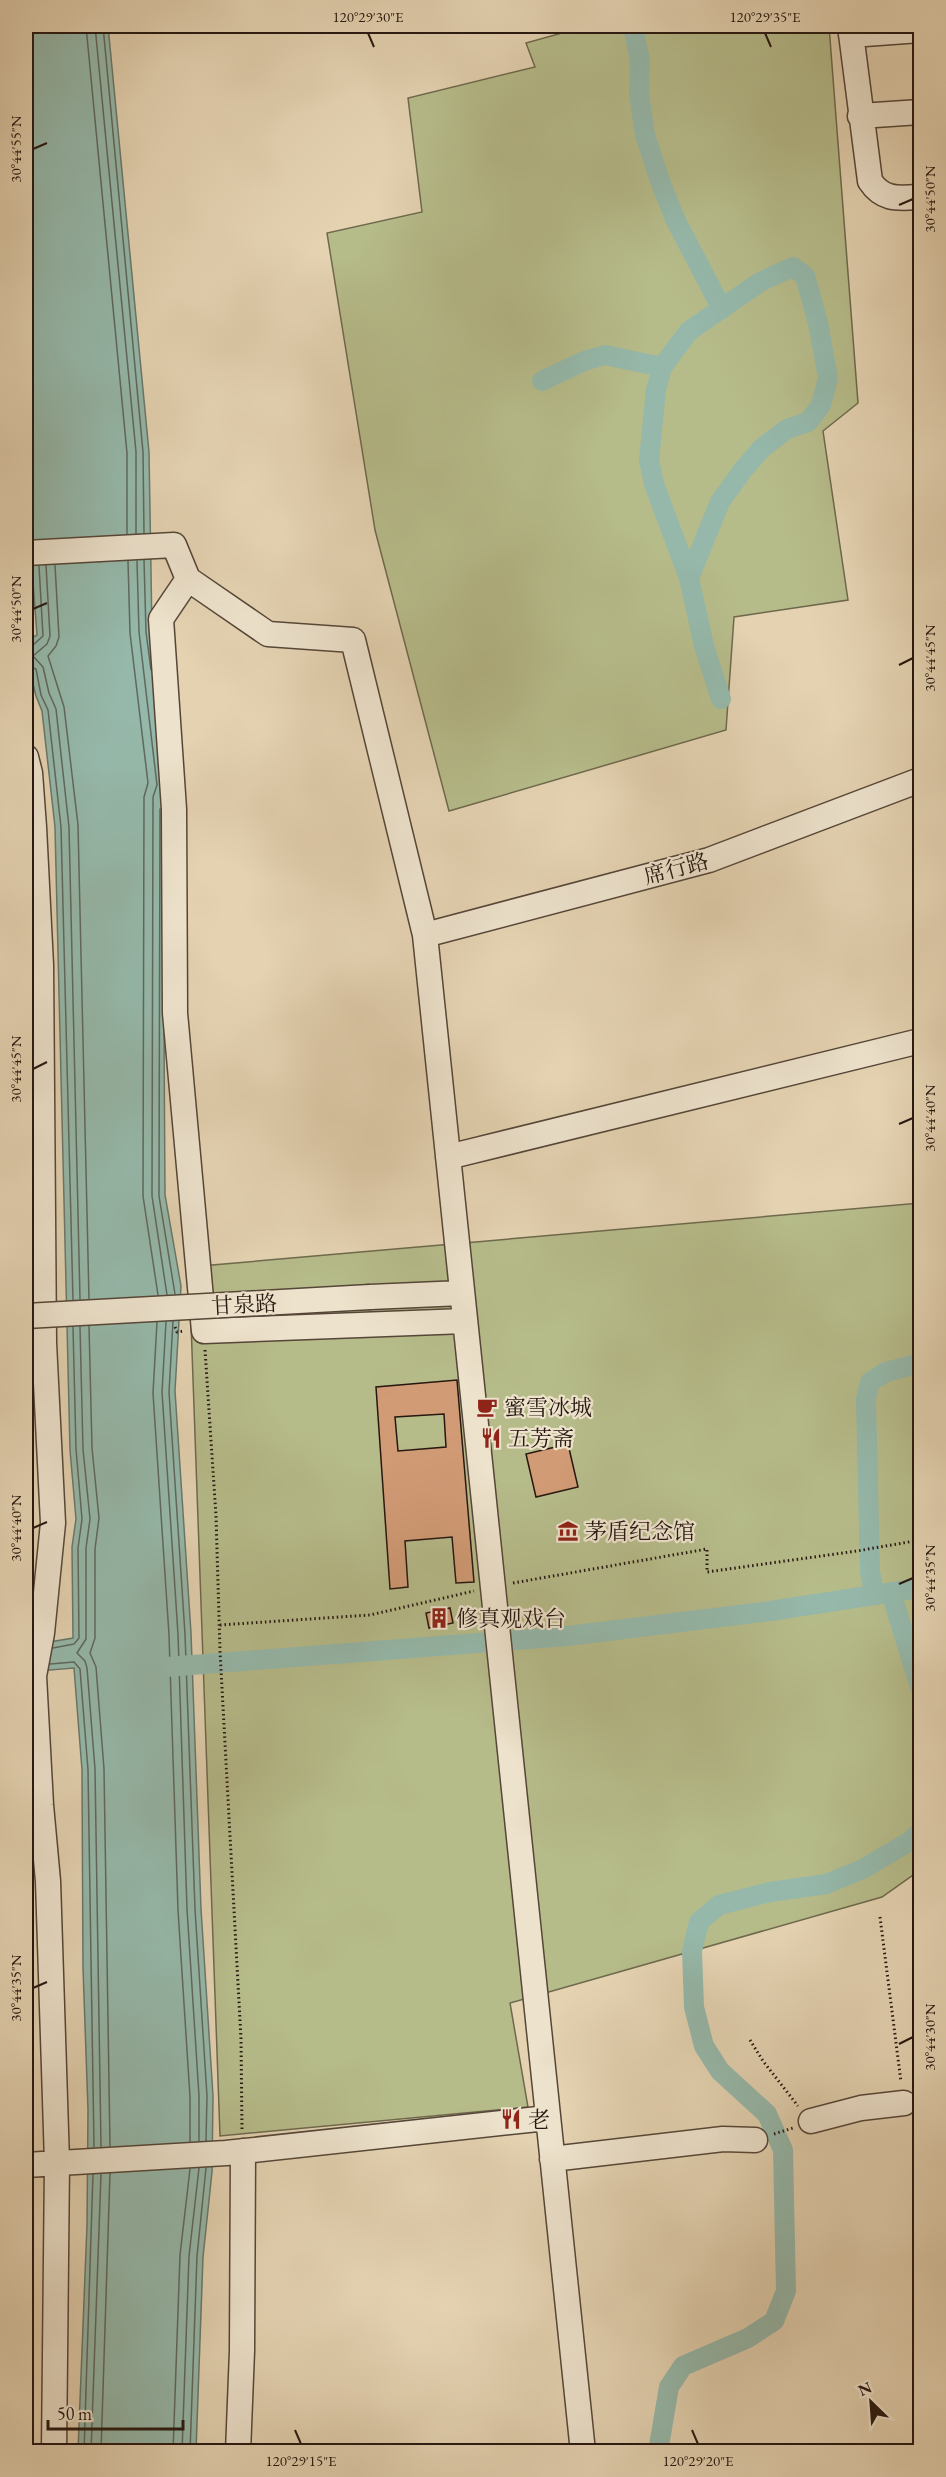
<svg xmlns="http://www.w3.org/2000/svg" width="946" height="2477" viewBox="0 0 946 2477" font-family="'EB Garamond','Noto Serif SC',serif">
	<rect width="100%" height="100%" fill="#e4d2b1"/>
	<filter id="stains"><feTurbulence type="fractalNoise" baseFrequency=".00333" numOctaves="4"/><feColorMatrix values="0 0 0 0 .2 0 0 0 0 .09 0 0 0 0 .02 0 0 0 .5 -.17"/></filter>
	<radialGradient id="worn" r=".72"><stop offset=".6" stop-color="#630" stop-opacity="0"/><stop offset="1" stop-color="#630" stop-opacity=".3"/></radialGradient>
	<path fill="#b6bb8a" stroke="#6e694d" stroke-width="1.5" d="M 587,26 L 829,26 L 858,403 L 823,431 L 848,600 L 734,617 L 726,730 L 449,811 L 375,530 L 327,233 L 422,212 L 408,98 L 535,67 L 526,43 Z
		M 920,1203 L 920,1870 L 882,1897 L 510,2003 L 528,2107 L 220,2136 L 189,1267 Z"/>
	<path fill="#95b8aa" stroke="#69786c" stroke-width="1.5" d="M 26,26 L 108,26 L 149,452 L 152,631 L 167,898 L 164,1031 L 165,1195 L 181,1286 L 175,1391 L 191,1633 L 201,1909 L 213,2096 L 212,2172 L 203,2257 L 196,2451 L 78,2451 L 87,2225 L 88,2110 L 83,1968 L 82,1770 L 74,1668 L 26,1672 L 26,1646 L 73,1638 L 72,1547 L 76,1519 L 70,1450 L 55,827 L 42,711 L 36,696 L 30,671 L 26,670 L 26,641 L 37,635 L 26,489 Z"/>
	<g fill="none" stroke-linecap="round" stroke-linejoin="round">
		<path stroke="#5e685d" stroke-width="1.5" d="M 86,26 L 127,453 L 127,534
			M 95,26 L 136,452 L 136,534
			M 103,26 L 143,452 L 144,533
			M 144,560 L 146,632 L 151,670
			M 128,561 L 130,633 L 148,783 L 144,797 L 143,1196 L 158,1295
			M 137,561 L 139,632 L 157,785 L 153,797 L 152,1196 L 167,1295
			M 46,565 L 50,636 L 47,644 L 33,656 L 43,667 L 49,693 L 56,709 L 69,827 L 80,1299
			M 55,565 L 59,637 L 56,646 L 48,656 L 64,707 L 78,825 L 89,1299
			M 26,647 L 32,646 L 43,636 L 39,566
			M 26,665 L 36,669 L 41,695 L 48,710 L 61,827 L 73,1300
			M 160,809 L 159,1196 L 175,1294
			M 173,1321 L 169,1392 L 185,1634 L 195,1909 L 207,2096 L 206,2141
			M 157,1322 L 153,1393 L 169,1635 L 178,1910 L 190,2097 L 190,2142
			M 166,1322 L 162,1392 L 178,1634 L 187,1909 L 199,2096 L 199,2141
			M 89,1326 L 92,1448 L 99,1518 L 95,1549 L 95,1638 L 90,1653 L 96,1667 L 104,1769 L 110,2146
			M 80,1327 L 83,1449 L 90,1519 L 86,1548 L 86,1639 L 77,1653 L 85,1661 L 87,1668 L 95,1769 L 101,2147
			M 53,1648 L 74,1644 L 79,1638 L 78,1548 L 82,1519 L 76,1449 L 73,1327
			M 50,1664 L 74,1662 L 80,1669 L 88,1770 L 94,2147
			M 84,2452 L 93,2174
			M 91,2452 L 101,2174
			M 101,2452 L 110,2173
			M 173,2452 L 180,2255 L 190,2169
			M 182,2452 L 189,2256 L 199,2168
			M 190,2452 L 197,2256 L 206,2168"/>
		<path stroke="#95b8aa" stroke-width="20" d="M 633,26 L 640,61 L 639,94 L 645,135 L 661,184 L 676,221 L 722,309
			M 542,381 L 584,361 L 605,355 L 662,367
			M 689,578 L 720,502 L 742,471 L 762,448 L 787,429 L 808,422 L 821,405 L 828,378 L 818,323 L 805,276 L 793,267 L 760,282 L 689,331 L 662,367 L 656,390 L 649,460 L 654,484 L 689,578 L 704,646 L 721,699
			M 891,1593 L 920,1687
			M 875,1595 L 870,1573 L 866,1399 L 870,1382 L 886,1372 L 920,1363
			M 166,1667 L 568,1636 L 770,1611 L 920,1588
			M 658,2452 L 669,2387 L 683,2366 L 748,2338 L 774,2321 L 786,2291 L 783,2150 L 767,2114 L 720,2071 L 704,2046 L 694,2007 L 692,1951 L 699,1922 L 719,1905 L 770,1892 L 826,1884 L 863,1869 L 910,1841 L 920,1832"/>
	</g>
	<path fill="#d19b76" stroke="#261710" stroke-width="1.5" fill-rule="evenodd" d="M 457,1380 L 474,1582 L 456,1583 L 452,1537 L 405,1541 L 408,1587 L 390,1589 L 376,1387 ZM 444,1414 L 446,1447 L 398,1451 L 395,1417 Z
		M 568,1444 L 578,1487 L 536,1497 L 526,1454 Z
		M 450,1608 L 453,1623 L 429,1628 L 426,1613 Z"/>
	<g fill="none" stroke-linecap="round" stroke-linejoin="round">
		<g stroke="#564638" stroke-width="27">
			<path id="minor" d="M 850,26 L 870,181 C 883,201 899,198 920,197
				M 851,35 L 920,30
				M 860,116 L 920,112
				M 26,553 L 174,545 L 188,579 L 268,634 L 353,640 L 425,935 L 583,2452
				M 188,579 L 161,619 L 174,809 L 175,1013 L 204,1331 L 465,1321
				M 26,757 L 30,773 L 34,827 L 41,965 L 44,1343 L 53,1523 L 42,1633 L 34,1676 L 41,1805 L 48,1881 L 57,2162 L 54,2452
				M 425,935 L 709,860 L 920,780
				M 448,1157 L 920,1041
				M 370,1297 L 462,1293
				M 811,2121 L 861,2108 L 904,2103
				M 552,2159 L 723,2139 L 755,2140
				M 26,2165 L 226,2153 L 547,2118
				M 238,2452 L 242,2351 L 243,2151"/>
		</g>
		<path stroke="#261710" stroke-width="3" stroke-dasharray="1.5 3" stroke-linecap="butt" d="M 175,1327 L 177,1332 L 185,1331
			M 205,1350 L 216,1516 L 220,1651 L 241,2039 L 242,2131
			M 513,1583 L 707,1549 L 707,1572 L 857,1551 L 920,1540
			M 220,1625 L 370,1615 L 474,1591
			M 880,1917 L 901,2082
			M 750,2040 L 763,2061 L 798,2106
			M 774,2134 L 793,2128"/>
		<use href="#minor" stroke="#ede2cc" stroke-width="24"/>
		<g stroke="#564638" stroke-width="27" stroke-linecap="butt">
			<path id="minor-bridge" d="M 26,1316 L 370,1297"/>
		</g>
		<use href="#minor-bridge" stroke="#ede2cc" stroke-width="24"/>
	</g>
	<path fill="none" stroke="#261710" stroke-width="2" d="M 368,33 L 374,47M 765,33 L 771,47M 33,149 L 47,143M 899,205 L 913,199M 33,609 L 47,603M 899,665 L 913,658M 33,1069 L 47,1062M 899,1124 L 913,1118M 33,1528 L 47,1522M 899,1584 L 913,1578M 33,1988 L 47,1982M 899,2044 L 913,2037M 295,2430 L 301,2444M 692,2430 L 698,2444"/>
	<defs>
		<g id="cafe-bare" transform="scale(1.62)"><path d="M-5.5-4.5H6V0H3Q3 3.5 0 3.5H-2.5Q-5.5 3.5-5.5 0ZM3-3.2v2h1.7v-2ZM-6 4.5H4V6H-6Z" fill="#8f2418" stroke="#ede2cc" stroke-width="2.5" paint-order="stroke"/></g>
		<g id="restaurant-bare" transform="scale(1.62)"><path d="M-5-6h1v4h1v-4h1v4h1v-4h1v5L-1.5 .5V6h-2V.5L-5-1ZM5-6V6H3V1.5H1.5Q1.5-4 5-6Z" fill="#8f2418" stroke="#ede2cc" stroke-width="2.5" paint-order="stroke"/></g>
		<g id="museum-bare" transform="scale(1.62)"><path d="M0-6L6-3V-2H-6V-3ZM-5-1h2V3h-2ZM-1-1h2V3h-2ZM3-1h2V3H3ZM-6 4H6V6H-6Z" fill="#8f2418" stroke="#ede2cc" stroke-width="2.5" paint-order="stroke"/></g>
		<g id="building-bare" transform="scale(1.62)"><path d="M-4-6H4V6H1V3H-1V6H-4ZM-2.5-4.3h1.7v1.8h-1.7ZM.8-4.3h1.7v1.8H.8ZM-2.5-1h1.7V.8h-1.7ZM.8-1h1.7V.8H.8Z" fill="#8f2418" stroke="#ede2cc" stroke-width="2.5" paint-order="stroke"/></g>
	</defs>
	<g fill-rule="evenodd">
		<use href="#cafe-bare" x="487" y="1407"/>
		<use href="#restaurant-bare" x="491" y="1438"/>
		<use href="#museum-bare" x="568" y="1531"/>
		<use href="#building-bare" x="439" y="1618"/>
		<use href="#restaurant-bare" x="511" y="2119"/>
	</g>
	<g text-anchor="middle" stroke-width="4.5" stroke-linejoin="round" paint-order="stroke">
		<g font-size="22" fill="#261710" stroke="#ede2cc">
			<text transform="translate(676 868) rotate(-15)" y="8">席行路</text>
			<text transform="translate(244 1304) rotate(-3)" y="8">甘泉路</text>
		</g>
		<g font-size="22" fill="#261710" stroke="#ede2cc" text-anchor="start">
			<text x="504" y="1415">蜜雪冰城</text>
			<text x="508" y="1446">五芳斋</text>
			<text x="585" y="1539">茅盾纪念馆</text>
			<text x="456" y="1626">修真观戏台</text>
			<text x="528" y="2127">老</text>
		</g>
	</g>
	<rect width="946" height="2477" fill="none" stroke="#e4d2b1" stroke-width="66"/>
	<g transform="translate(871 2402) rotate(335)" stroke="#ede2cc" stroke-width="4.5" paint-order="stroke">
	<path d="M0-4.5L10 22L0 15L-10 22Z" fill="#261710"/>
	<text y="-9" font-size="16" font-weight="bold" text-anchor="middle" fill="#261710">N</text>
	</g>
	<path d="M48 2420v9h135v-9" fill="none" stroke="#261710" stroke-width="3"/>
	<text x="57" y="2420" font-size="18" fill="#261710" stroke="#ede2cc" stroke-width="4.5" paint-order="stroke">50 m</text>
	<rect x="33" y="33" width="880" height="2411" fill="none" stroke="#261710" stroke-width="2"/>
	<g font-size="15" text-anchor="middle" fill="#261710">
		<text x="368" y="22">120°29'30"E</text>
		<text x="765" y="22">120°29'35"E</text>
		<text transform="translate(16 149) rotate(-90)" y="5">30°44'55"N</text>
		<text transform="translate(930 199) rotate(-90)" y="5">30°44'50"N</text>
		<text transform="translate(16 609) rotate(-90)" y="5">30°44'50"N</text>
		<text transform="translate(930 658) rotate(-90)" y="5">30°44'45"N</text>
		<text transform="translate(16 1069) rotate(-90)" y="5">30°44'45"N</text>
		<text transform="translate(930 1118) rotate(-90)" y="5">30°44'40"N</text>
		<text transform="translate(16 1528) rotate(-90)" y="5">30°44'40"N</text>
		<text transform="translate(930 1578) rotate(-90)" y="5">30°44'35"N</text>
		<text transform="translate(16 1988) rotate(-90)" y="5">30°44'35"N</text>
		<text transform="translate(930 2037) rotate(-90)" y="5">30°44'30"N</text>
		<text x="301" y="2466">120°29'15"E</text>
		<text x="698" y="2466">120°29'20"E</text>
	</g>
	<rect width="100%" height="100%" filter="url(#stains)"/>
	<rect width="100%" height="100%" fill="url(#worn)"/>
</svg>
